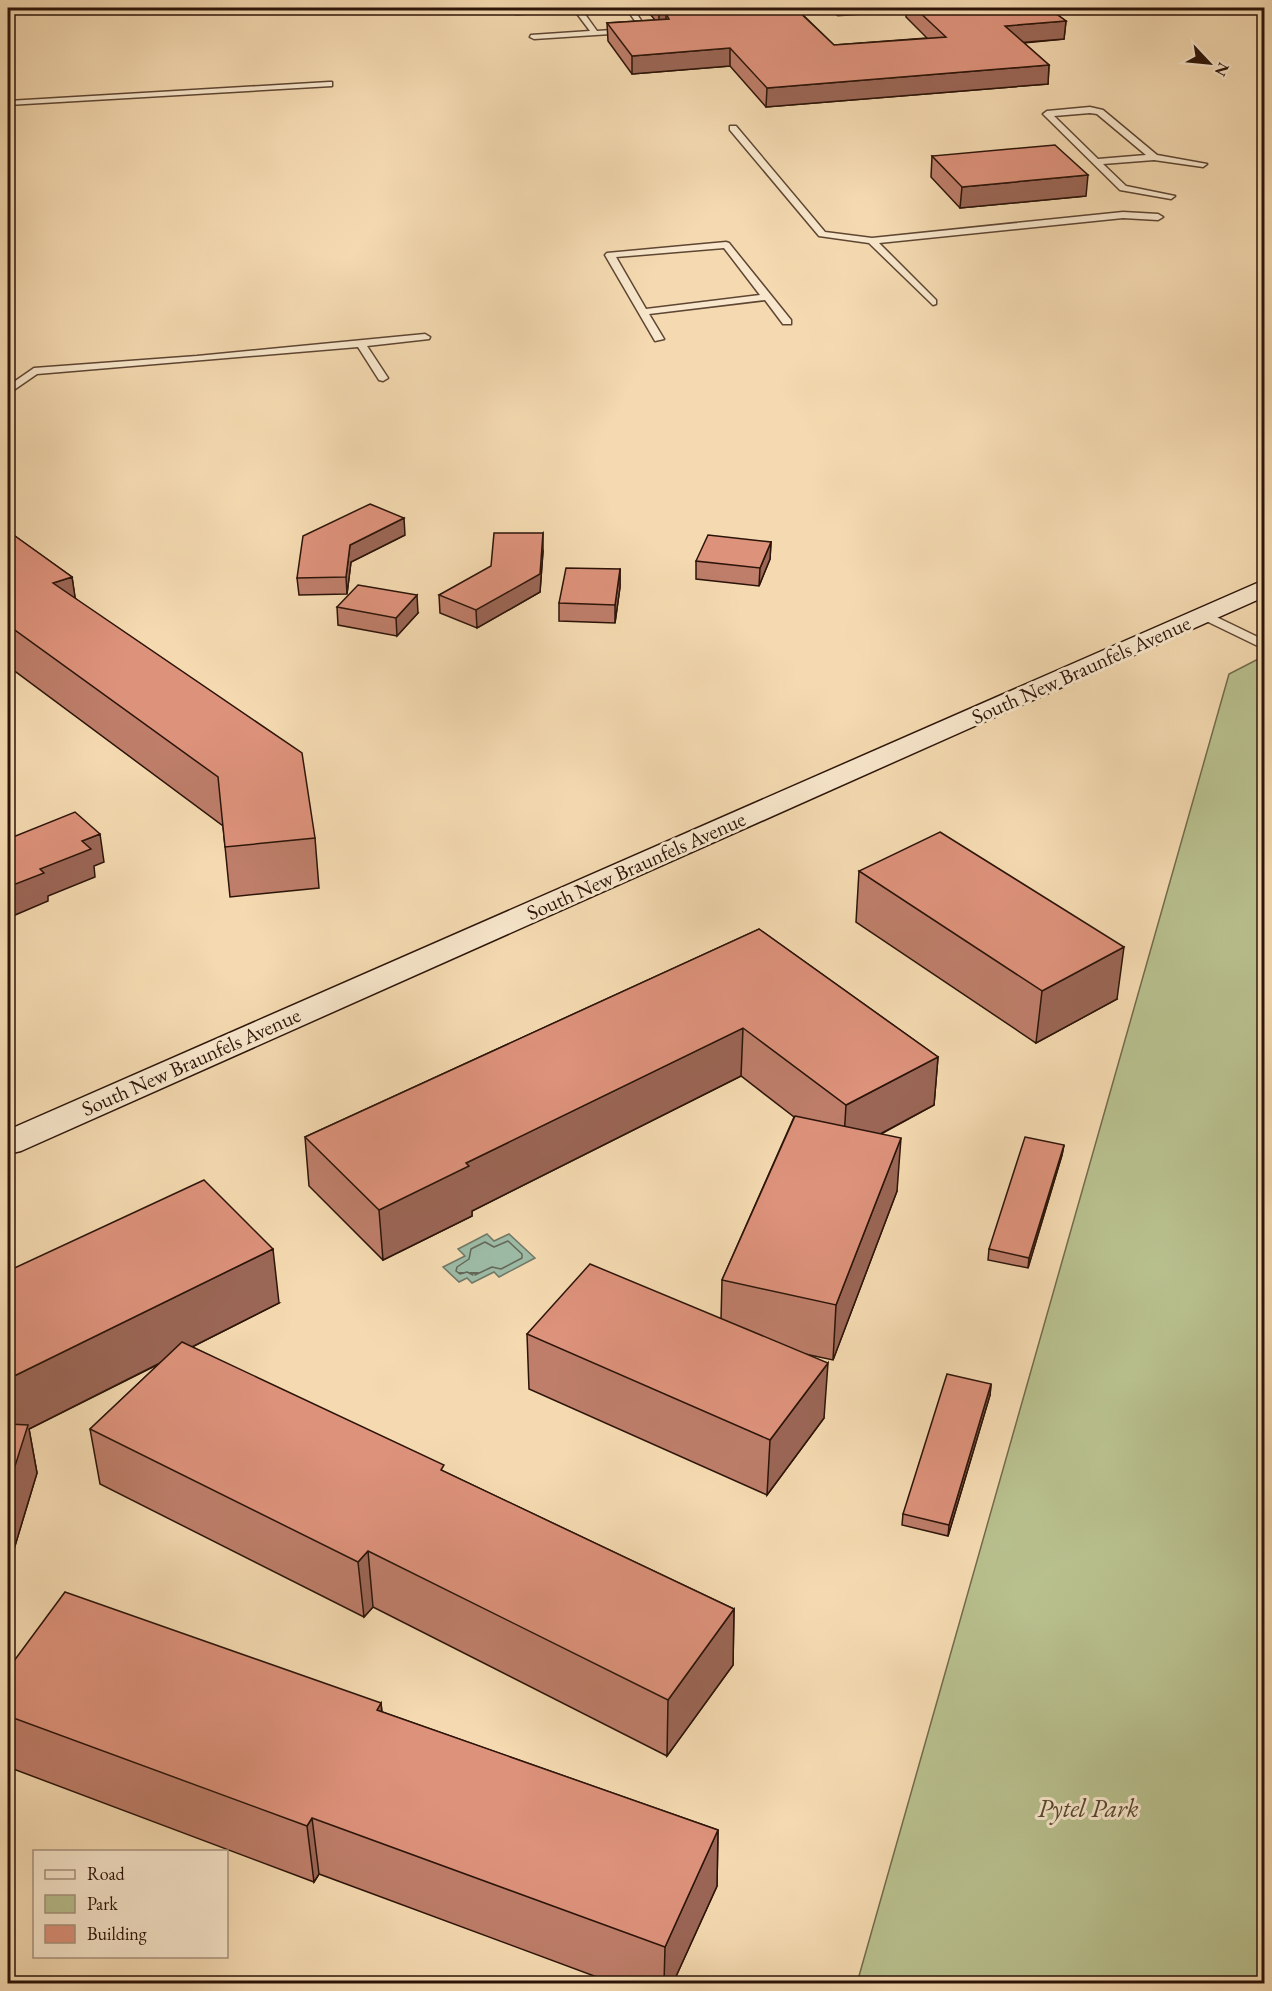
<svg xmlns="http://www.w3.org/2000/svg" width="1272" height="1991" viewBox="0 0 1272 1991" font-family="'EB Garamond',serif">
	<rect width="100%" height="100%" fill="#f5dab1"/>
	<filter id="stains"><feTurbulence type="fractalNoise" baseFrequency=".00333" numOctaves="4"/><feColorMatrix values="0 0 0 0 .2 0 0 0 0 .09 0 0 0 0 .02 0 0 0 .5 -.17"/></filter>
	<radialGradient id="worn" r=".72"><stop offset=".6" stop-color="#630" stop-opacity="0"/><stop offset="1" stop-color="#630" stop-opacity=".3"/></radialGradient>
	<path fill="#b8c08e" stroke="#726a4c" stroke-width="1.5" d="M 1264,656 L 1264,1983 L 857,1983 L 1229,674 Z"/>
	<path fill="#9dbba6" stroke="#707867" stroke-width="1.5" d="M 487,1234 L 494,1241 L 509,1234 L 535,1258 L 499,1277 L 494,1272 L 472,1283 L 467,1278 L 459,1282 L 443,1267 L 465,1256 L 458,1249 Z"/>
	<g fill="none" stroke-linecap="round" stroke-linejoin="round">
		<path stroke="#646858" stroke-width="1.5" d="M 473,1275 L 467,1272 L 460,1274 L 456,1271 L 457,1267 L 469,1259 L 471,1249 L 485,1242 L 494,1247 L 508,1241 L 522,1254 L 522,1258 L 501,1269 L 492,1267 L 475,1275"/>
		<path stroke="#646858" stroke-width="2" d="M 459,1273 L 463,1273
			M 470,1273 L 478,1273"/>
		<g stroke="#5e4633" stroke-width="3">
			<path id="service" d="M 552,8 L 583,8 L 582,10 L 597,31 L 626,29 L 630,31 L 626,33 L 534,39 L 530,37 L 531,35 L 590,31 L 575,11 L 516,14 L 512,12 Z
				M 626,8 L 633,8 L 648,31 L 642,31 Z
				M 829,8 L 837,8 L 840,11 L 915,8 L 911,10 L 838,15 Z
				M 329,82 L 332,82 L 332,86 L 8,105 L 8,101 Z
				M 1090,107 L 1103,110 L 1157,155 L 1207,164 L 1203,167 L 1154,160 L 1103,164 L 1126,186 L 1175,196 L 1171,199 L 1120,190 L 1043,114 L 1047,111 ZM 1090,113 L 1097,114 L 1146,155 L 1098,159 L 1054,116 Z
				M 730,126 L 736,126 L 825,232 L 872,238 L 1123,212 L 1158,214 L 1163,217 L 1158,220 L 1123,218 L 879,243 L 936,300 L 936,304 L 933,305 L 869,243 L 819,236 L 730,130 Z
				M 726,242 L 729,243 L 791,320 L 791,324 L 783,324 L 765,300 L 649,314 L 664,339 L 655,341 L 605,255 L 607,253 ZM 724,248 L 760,295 L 646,309 L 616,257 Z
				M 425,334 L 430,337 L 429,339 L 367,346 L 388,378 L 383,381 L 379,380 L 358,347 L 37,374 L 8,394 L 8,386 L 34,368 L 197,356 Z
				M 1204,611 L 1264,640 L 1264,649 L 1200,618 L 1198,615 Z"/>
		</g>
		<g stroke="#2c1409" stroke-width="3">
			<path id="secondary" d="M 1264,580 L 1264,597 L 21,1151 L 8,1154 L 8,1130 Z"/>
		</g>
		<use href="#service" fill="#f8e7cc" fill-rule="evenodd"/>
		<use href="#secondary" fill="#f8e7cc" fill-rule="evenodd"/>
	</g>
	<path fill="#be7e6a" stroke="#2c1409" stroke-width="1.5" fill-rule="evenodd" d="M 645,8 L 798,8 L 798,10 L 834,45 L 927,38 L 906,17 L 906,8 L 1048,8 L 1066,21 L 1064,39 L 1024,43 L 1049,65 L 1048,84 L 766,107 L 730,66 L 632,74 L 608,41 L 607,23 L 655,20 ZM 668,8 L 673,14 L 668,14 Z
		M 932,156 L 1086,196 L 960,208 L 931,177 Z
		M 8,531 L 72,577 L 75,598 L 315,838 L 319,888 L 230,897 L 223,826 L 8,666 Z
		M 405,535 L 351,562 L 347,594 L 299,595 L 297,578 Z
		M 771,542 L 770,559 L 759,586 L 696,579 L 696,561 Z
		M 543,551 L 540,592 L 477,628 L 440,613 L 439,595 Z
		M 620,569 L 620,587 L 615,623 L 559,621 L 559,603 Z
		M 337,607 L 418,613 L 397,636 L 338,625 Z
		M 859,871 L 1117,999 L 1036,1043 L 856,922 Z
		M 759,929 L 938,1057 L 934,1105 L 881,1134 L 897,1191 L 833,1360 L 805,1354 L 824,1418 L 767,1495 L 529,1389 L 527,1334 L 721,1319 L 722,1280 L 794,1117 L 741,1076 L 472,1211 L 472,1216 L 383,1260 L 309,1186 L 305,1137 Z
		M 1064,1145 L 1062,1155 L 1028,1268 L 988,1260 L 989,1249 Z
		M 8,1271 L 279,1303 L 192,1347 L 445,1472 L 734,1609 L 733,1665 L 667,1756 L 373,1607 L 364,1617 L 100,1484 L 90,1429 L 159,1364 L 29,1429 L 37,1473 L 8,1569 Z
		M 991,1384 L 990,1395 L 948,1536 L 902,1525 L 903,1514 Z
		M 8,1669 L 381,1703 L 382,1712 L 718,1830 L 717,1886 L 673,1983 L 613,1983 L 319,1874 L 314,1882 L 8,1767 Z"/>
	<path fill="#9b6656" stroke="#2c1409" stroke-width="1.5" d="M 659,8 L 668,8 L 668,16 L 666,14 L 666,23 L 659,24 Z
		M 1066,21 L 1064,39 L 1004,44 L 1005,26 Z
		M 730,48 L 730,66 L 632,74 L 632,56 Z
		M 1049,65 L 1048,84 L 766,107 L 767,88 Z
		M 1088,175 L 1086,196 L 960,208 L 962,187 Z
		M 404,518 L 405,535 L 351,562 L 347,594 L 346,577 L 350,545 Z
		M 543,533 L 543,551 L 540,592 L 477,628 L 476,610 Z
		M 771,542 L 770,559 L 759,586 L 760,568 Z
		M 620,569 L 620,587 L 615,623 L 615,605 Z
		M 72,577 L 79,623 L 53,583 Z
		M 417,595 L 418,613 L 397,636 L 396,618 Z
		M 8,751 L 14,791 L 8,793 Z
		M 100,834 L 104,862 L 94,866 L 95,877 L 48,896 L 48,901 L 8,918 L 8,887 L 40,869 L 82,841 Z
		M 1124,947 L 1117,999 L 1036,1043 L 1042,991 Z
		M 743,1028 L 741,1076 L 472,1211 L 472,1216 L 383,1260 L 379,1210 L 466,1163 Z
		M 938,1057 L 934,1105 L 843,1154 L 846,1105 Z
		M 901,1138 L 897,1191 L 833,1360 L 836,1305 Z
		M 1064,1145 L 1062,1155 L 1028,1268 L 1029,1258 Z
		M 273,1249 L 279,1303 L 29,1429 L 37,1473 L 8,1569 L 8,1488 L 11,1438 L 8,1422 L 8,1379 Z
		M 828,1363 L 824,1418 L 767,1495 L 770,1440 Z
		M 991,1384 L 990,1395 L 948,1536 L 949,1525 Z
		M 368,1551 L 373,1607 L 364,1617 L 358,1562 Z
		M 734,1609 L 733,1665 L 667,1756 L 668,1700 Z
		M 381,1703 L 386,1759 L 377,1710 Z
		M 312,1818 L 319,1874 L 314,1882 L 307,1826 Z
		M 718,1830 L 717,1886 L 673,1983 L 664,1983 L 665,1947 Z"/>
	<path fill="#dd927b" stroke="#2c1409" stroke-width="1.5" d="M 683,8 L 795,8 L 834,45 L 946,37 L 915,8 L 1048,8 L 1066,21 L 1005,26 L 1049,65 L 767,88 L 730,48 L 632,56 L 607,23 L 669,19 L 666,14 L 678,13 L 684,10 Z
		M 1055,145 L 1088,175 L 962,187 L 932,156 Z
		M 370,504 L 404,518 L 350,545 L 346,577 L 297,578 L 303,536 Z
		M 8,531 L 72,577 L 53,583 L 302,753 L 315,838 L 225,847 L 218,777 L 8,625 Z
		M 494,533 L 543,533 L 540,574 L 476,610 L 439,595 L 491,566 Z
		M 708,535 L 771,542 L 760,568 L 696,561 Z
		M 566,568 L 620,569 L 615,605 L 559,603 Z
		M 358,585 L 417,595 L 396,618 L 337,607 Z
		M 75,812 L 100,834 L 82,841 L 91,849 L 40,869 L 44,873 L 8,887 L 8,839 Z
		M 940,832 L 1124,947 L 1042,991 L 859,871 Z
		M 759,929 L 938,1057 L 846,1105 L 743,1028 L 466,1163 L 469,1166 L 379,1210 L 305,1137 Z
		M 795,1116 L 901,1138 L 836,1305 L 722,1280 Z
		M 1025,1137 L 1064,1145 L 1029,1258 L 989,1249 Z
		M 204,1180 L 273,1249 L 8,1379 L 8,1271 Z
		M 590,1264 L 828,1363 L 770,1440 L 527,1334 Z
		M 182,1342 L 444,1465 L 441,1470 L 734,1609 L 668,1700 L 368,1551 L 358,1562 L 90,1429 Z
		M 947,1374 L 991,1384 L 949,1525 L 903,1514 Z
		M 8,1424 L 28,1425 L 8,1488 Z
		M 65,1592 L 381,1703 L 377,1710 L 718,1830 L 665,1947 L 312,1818 L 307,1826 L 8,1716 L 8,1669 Z"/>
	<g text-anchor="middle" stroke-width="6" stroke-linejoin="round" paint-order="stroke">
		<g font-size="21" fill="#2c1409" stroke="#f8e7cc">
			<text transform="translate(1081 670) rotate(-24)" y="7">South New Braunfels Avenue</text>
			<text transform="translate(636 866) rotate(-24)" y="7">South New Braunfels Avenue</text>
			<text transform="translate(191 1062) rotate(-24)" y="7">South New Braunfels Avenue</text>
		</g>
		<g font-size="26" font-style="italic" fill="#564831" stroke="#f8e7cc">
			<text x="1088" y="1817">Pytel Park</text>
		</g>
	</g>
	<rect width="1272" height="1991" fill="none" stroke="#f5dab1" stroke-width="30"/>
	<rect x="9" y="9" width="1254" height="1973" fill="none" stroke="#2c1409" stroke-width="3"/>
	<rect x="15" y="15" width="1242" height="1961" fill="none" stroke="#2c1409" stroke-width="1.5"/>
	<rect x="33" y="1850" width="195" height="108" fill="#f8e7cc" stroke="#a6937e" stroke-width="1.5"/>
	<rect x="45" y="1870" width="30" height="9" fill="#f8e7cc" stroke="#a6937e" stroke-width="1.5"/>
	<text x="87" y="1880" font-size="18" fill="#2c1409">Road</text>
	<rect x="45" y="1895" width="30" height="18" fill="#b8c08e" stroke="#a6937e" stroke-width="1.5"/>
	<text x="87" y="1910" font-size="18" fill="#2c1409">Park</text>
	<rect x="45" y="1925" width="30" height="18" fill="#dd927b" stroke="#a6937e" stroke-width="1.5"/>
	<text x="87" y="1940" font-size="18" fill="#2c1409">Building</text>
	<g transform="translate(1209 63) rotate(116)" stroke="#f8e7cc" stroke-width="4.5" paint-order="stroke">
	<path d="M0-4.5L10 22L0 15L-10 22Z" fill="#2c1409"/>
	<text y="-9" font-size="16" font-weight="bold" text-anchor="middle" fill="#2c1409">N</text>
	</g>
	<rect width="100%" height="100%" filter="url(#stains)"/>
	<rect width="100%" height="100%" fill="url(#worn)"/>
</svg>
